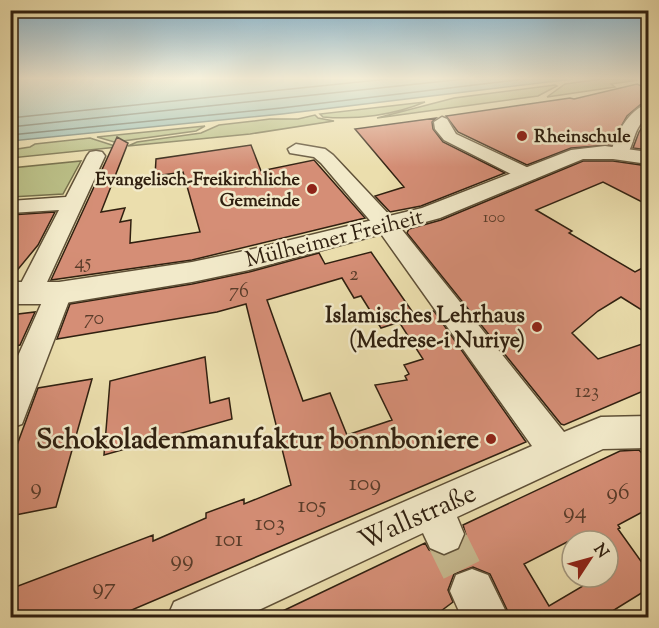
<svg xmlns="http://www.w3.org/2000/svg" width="659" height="628" viewBox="0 0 659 628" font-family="'Sorts Mill Goudy',serif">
	<rect width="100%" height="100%" fill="#ebdead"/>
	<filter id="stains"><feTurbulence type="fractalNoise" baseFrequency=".00333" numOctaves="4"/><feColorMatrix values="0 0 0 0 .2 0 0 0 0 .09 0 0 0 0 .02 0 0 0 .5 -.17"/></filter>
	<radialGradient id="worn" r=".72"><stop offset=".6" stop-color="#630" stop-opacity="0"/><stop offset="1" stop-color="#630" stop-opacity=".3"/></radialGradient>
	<path fill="#bbc088" stroke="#76704c" stroke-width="1.5" d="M 601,79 L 638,80 L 611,84 L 615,87 L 547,97 L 565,84 Z
		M 555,85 L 557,86 L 538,96 L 377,118 L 454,98 Z
		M 425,102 C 394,115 357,120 323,117 L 320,114 Z
		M 315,115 L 318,118 L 334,121 L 250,134 L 128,146 L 137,142 L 201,133 L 219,125 L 270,119 L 298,119 Z
		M 205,126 L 196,131 L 123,141 L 121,144 L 97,137 Z
		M 90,138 L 118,147 L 11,158 L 11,150 L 30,147 L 35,144 Z
		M 81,161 L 63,194 L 11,197 L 11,168 Z"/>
	<path fill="#99bbb0" stroke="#6f7d70" stroke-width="1.5" d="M 11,79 L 573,79 L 282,114 L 11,141 Z"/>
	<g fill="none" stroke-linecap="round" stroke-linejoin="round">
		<path stroke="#646e60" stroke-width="1.5" d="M 10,118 L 388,79
			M 10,127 L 464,79
			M 10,135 L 281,108 L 525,79"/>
	</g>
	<path fill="#d58e76" stroke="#302010" stroke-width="1.5" fill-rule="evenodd" d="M 637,84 L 648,89 L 648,102 L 640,105 L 627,116 L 611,145 L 571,148 L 527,165 L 458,132 L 446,116 L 570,98 L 574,99 Z
		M 436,118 L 432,122 L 433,129 L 443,142 L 505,173 L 421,206 L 390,212 L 375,196 L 404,187 L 355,129 Z
		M 648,118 L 648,150 L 633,148 L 639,132 Z
		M 117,137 L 128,143 L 101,212 L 125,208 L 120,222 L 131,220 L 130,243 L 200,232 L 183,172 L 155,176 L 156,159 L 251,145 L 261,171 L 314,160 L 365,218 L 192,260 L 51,280 Z
		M 583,161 L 613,161 L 648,166 L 648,205 L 603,182 L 536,210 L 572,231 L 569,233 L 635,272 L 648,265 L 648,314 L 621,297 L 598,311 L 572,333 L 598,359 L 648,342 L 648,389 L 564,425 L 561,424 L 407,233 L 409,229 L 441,220 Z
		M 55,212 L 38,245 L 10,279 L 10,215 Z
		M 371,252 L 416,317 L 434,311 L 526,442 L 113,618 L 10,618 L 10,589 L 153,535 L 153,541 L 206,518 L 206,513 L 244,499 L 244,504 L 291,485 L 246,304 L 217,312 L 57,339 L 70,304 L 192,284 L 249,272 L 319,253 L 325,264 ZM 342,278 L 354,298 L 361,296 L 381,328 L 412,318 L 399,322 L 423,359 L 404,365 L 409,374 L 405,376 L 407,380 L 375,385 L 392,420 L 347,435 L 330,393 L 303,401 L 267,300 Z
		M 35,312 L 20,345 L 10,347 L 10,315 Z
		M 205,357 L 210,403 L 229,398 L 232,419 L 104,455 L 110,381 Z
		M 92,379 L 56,507 L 10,516 L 10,464 L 38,388 Z
		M 639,450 L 648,460 L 648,509 L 618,525 L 620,528 L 618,529 L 648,571 L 648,589 L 614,610 L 619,618 L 511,618 L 490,574 L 473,567 L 454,574 L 448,590 L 453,602 L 441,611 L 444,618 L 268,618 L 425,543 L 429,550 L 443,556 L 459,550 L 466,535 L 463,525 L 620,451 ZM 569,541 L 608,541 L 608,577 L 598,577 L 549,606 L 524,564 Z"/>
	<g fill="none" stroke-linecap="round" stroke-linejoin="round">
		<path stroke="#c6b88e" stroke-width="40" stroke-dasharray="40 20" stroke-linecap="butt" d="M 444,534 L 472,591"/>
		<g stroke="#5f5037" stroke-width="3">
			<path id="minor" d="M 648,104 L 648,115 C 632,131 636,140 626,157 L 614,157 L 611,153 C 615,135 629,109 648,104 Z
				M 442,117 L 447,119 L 456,134 L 535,171 L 537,175 L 535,179 L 521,179 L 444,140 L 435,129 L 434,122 Z
				M 296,144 L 325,149 L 333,155 L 395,221 L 564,432 L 601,417 L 648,416 L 648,448 L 603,449 L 457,517 L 464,534 L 458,548 L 444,554 L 430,548 L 423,533 L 242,618 L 167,618 L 174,602 L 532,446 L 379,231 L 321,163 L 314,157 L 290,153 L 288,149 Z
				M 96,151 L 102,152 L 105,156 L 42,293 L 38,300 L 29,302 L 20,300 L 16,293 L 59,210 L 10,213 L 10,201 L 66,197 L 87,156 L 90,152 Z
				M 59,284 L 68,286 L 72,293 L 22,424 L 10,428 L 10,374 L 46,293 L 50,286 Z
				M 472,569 L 488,575 L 509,618 L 462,618 L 450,591 L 456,575 Z"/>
		</g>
		<g stroke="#5f5037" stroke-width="3">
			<path id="tertiary" d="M 605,146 L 648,152 L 648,164 L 613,159 L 583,159 L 440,218 L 249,270 L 192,282 L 59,304 L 10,304 L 10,282 L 59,282 L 192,262 L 249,250 L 422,208 L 571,150 Z"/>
		</g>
		<use href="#minor" fill="#f2eaca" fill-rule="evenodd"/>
		<use href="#tertiary" fill="#f2eaca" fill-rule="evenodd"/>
	</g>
	<linearGradient id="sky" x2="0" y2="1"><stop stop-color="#88b7d2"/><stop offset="0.47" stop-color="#f6f0da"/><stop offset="1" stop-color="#f6f0da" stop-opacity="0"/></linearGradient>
	<rect width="659" height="167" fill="url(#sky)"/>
	<g fill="#8f2418" stroke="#f2eaca" stroke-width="2">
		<circle cx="522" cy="136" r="6"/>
		<circle cx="312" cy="189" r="6"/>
		<circle cx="537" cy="327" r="6"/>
		<circle cx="491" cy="439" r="6"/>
	</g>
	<g text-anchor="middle" stroke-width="5" stroke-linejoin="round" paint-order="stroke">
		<g font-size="16" fill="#593c2a">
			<text x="494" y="222">100</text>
		</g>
		<g font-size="18" font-weight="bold" fill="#302010" stroke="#f2eaca" text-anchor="start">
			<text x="534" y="142">Rheinschule</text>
			<text x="300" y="185" text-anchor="end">Evangelisch-Freikirchliche<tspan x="300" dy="21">Gemeinde</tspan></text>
		</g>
		<g font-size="20" fill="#593c2a">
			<text x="83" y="268">45</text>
			<text x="354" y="280">2</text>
			<text x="239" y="297">76</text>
			<text x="94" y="324">70</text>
			<text x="587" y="397">123</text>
		</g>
		<g font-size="22" fill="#302010" stroke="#f2eaca">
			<text transform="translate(334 237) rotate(-14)" y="8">Mülheimer Freiheit</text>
		</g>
		<g font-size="22" font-weight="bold" fill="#302010" stroke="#f2eaca" text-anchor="end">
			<text x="525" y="322">Islamisches Lehrhaus<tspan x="525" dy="25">(Medrese-i Nuriye)</tspan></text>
		</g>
		<g font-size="24" fill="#593c2a">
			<text x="365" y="490">109</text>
			<text x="36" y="494">9</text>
			<text x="618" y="499">96</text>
			<text x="312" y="512">105</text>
			<text x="575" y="518">94</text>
			<text x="270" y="530">103</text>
			<text x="229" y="546">101</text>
			<text x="182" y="566">99</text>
			<text x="104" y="594">97</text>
		</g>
		<g font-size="27" font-weight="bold" fill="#302010" stroke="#f2eaca" text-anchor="end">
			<text x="479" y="448">Schokoladenmanufaktur bonnboniere</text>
		</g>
		<g font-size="27" fill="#302010" stroke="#f2eaca">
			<text transform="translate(417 516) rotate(-24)" y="9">Wallstraße</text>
		</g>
	</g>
	<rect width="659" height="628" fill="none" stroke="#ebdead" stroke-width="36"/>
	<rect x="12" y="12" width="635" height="604" fill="none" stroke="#302010" stroke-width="3"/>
	<rect x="18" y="18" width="623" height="592" fill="none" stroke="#302010" stroke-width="1.5"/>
	<g transform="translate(590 559) rotate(54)"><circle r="28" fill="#f2eaca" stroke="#a49980" stroke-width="1.5"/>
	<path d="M0-4.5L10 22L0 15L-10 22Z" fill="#8f2418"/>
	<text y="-9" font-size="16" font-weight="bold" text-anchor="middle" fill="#302010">N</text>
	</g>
	<rect width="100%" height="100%" filter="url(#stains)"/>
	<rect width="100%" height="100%" fill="url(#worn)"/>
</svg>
